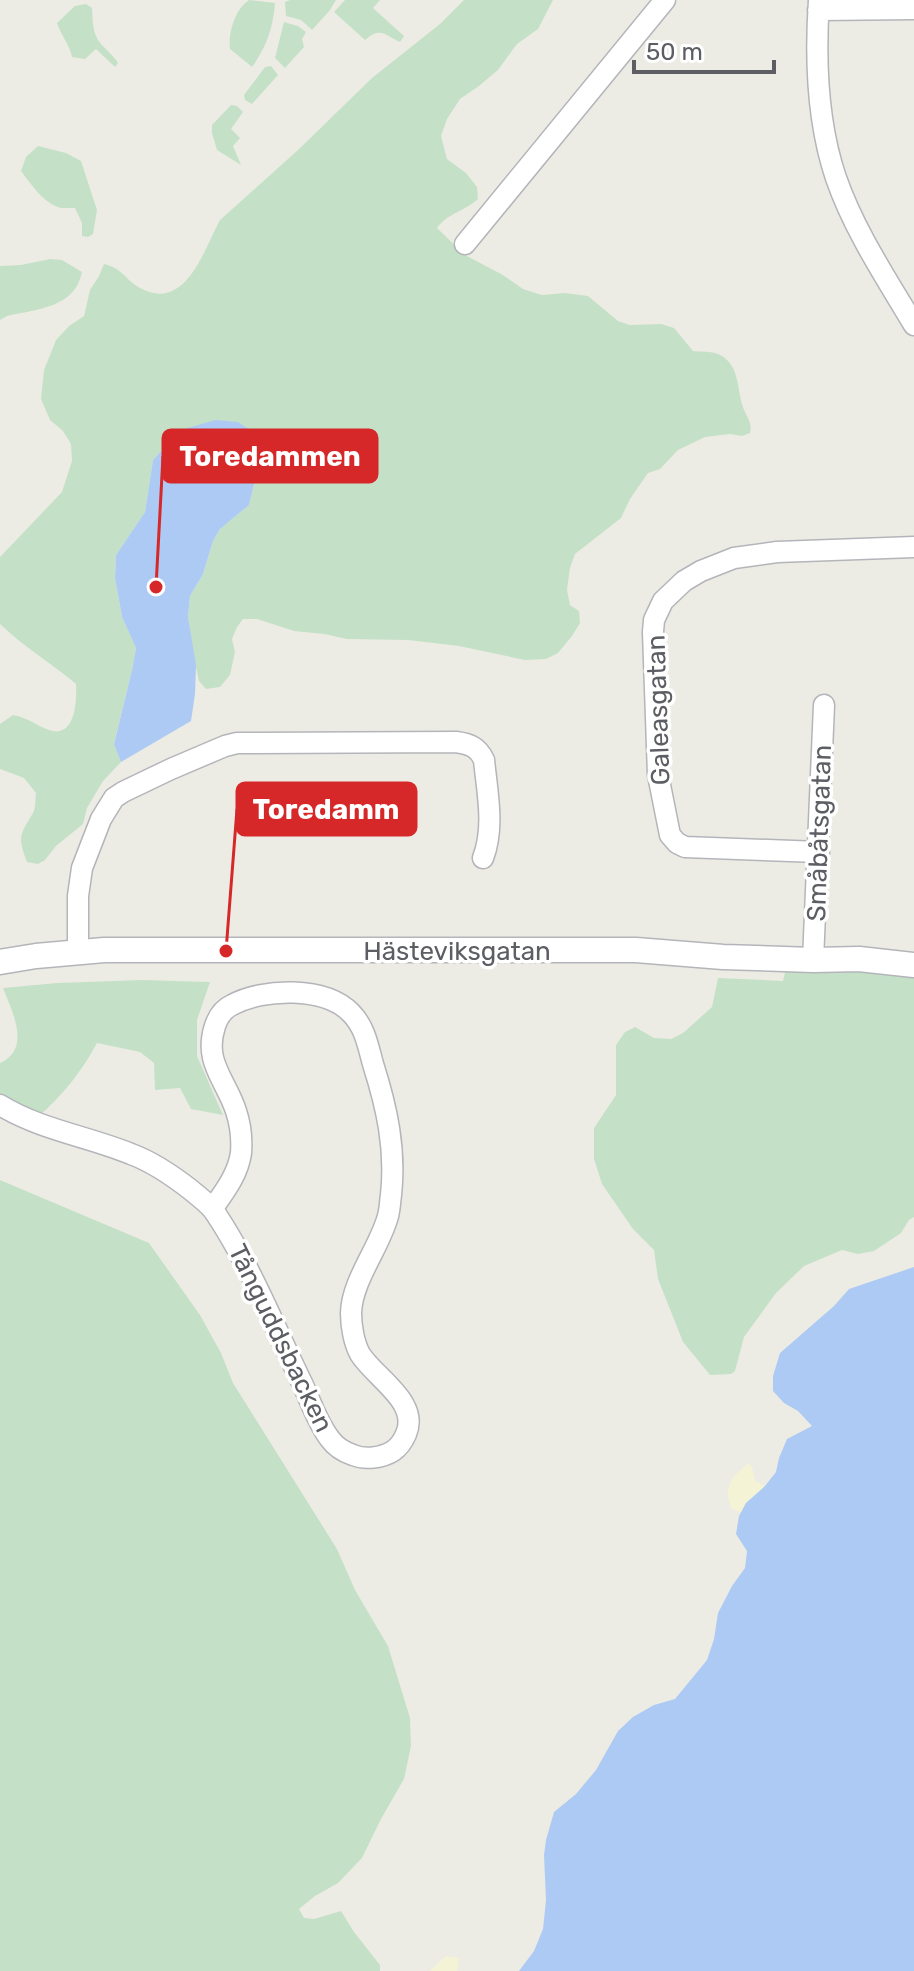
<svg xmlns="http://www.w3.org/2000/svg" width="914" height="1971" viewBox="0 0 914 1971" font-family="Rubik,sans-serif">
	<rect width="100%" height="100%" fill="#edece4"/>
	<path fill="#c4e1c8" d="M 249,0 L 275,3 C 273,28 267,46 252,67 L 230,49 C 228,33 235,9 249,0 Z
		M 290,0 L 336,0 L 330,10 L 312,30 L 301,20 L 286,16 L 285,2 Z
		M 345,0 L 380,0 L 373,8 L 404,36 L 400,42 C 385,35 380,26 365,40 L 334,12 Z
		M 464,0 L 553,0 L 538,29 L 517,44 L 498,70 L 479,86 L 460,99 L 447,119 L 441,136 L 447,159 L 466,173 L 477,187 L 478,199 C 465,211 448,213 437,228 L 465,255 L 503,275 L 523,289 L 542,295 L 565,293 L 588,296 L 618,321 L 630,325 L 661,324 L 674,328 L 693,351 C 701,352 711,351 718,354 C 739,363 737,386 742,404 C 745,416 753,421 750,433 L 742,436 L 730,434 L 705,437 L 678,450 L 660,469 L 648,473 L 630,499 L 621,518 L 575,554 L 570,568 L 567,590 L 570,605 L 579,611 L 580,623 L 572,636 L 558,653 L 546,659 L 525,660 L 459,646 L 408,640 L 347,639 L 324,634 L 294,631 L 257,619 L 243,619 L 237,627 L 232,639 L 235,652 L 230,675 L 220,687 L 206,689 L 199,681 L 193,654 L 188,617 L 190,596 L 203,574 L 213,541 L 220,529 L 249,505 L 258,469 L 254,454 L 256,434 L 174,432 L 164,448 L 153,460 L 145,512 L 116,555 L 115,578 L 122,617 L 136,648 L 132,670 L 114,743 L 121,762 L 103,781 L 87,808 L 83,824 L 56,846 L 45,860 L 38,864 L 27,862 C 17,836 20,835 33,813 C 36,807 35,800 36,793 L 24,778 L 0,769 L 0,724 L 13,715 C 29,718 35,725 49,730 C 75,739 77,702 76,684 C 50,662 25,648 0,624 L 0,557 L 62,492 L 72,461 L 71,444 L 63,431 L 50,420 L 41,399 L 44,370 L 56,340 L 69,326 L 84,316 L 90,290 L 99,276 L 104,264 C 124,269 124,279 140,288 C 186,313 204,249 220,220 L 299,149 L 372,78 L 440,24 Z
		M 86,4 L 92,8 C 93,23 92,36 104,47 C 109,53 114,56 118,63 L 115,67 L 96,49 L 85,59 L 72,57 C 69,43 61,36 57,23 L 75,6 Z
		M 284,22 L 298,26 L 306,32 L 302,39 L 304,47 L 285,68 L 275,58 Z
		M 271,66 L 278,75 L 252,104 L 245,100 L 244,95 L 265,67 Z
		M 231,105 L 237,106 L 243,112 L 231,129 L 240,138 L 233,146 L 241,165 L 217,150 L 212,133 L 212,125 Z
		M 38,146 L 66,153 L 81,161 L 97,210 L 93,234 L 88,237 L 82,236 L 82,223 L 75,208 C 74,208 62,208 61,208 C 44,204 31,184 21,171 L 26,157 Z
		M 50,259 L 62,260 L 82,272 C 75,308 37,309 7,316 L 0,320 L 0,266 L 21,265 Z
		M 787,964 L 914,973 L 914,1217 L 909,1220 L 901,1233 L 874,1251 L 858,1254 L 842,1250 L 804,1266 L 776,1293 L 744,1337 L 735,1371 L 731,1374 L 710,1375 L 683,1342 L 658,1279 L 654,1250 L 633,1229 L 602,1184 L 594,1159 L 594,1128 L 616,1095 L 616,1045 L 625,1032 L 635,1027 L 654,1038 L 671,1039 L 683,1033 L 712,1007 L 718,978 L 783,981 Z
		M 142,980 L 210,982 L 197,1020 L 197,1056 L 223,1115 L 191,1109 L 180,1088 L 155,1090 L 154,1063 L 140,1052 L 97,1043 C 82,1071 63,1095 39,1116 L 0,1096 L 0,1063 C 32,1049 12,1011 3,988 L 57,983 Z
		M 0,1180 L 149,1243 L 200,1315 L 221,1353 L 233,1383 L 337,1549 L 355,1590 L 388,1646 L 410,1718 L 411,1746 L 404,1779 L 381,1819 L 362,1858 L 338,1883 L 315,1896 L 299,1909 L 304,1918 L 314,1919 L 341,1911 L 354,1932 L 380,1965 L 380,1971 L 0,1971 Z"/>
	<path fill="#f5f3d6" d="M 749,1463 L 753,1471 L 755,1481 L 765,1486 L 746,1503 L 741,1512 L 732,1509 C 722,1487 732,1476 749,1463 Z
		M 446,1956 L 459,1958 L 457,1971 L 430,1971 Z"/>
	<path fill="#adcaf4" d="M 215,420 L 238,422 L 256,434 L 254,454 L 258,469 L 249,505 L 220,529 L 213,541 L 203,574 L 190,596 L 188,617 L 196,665 L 195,694 L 191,721 L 121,762 L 114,744 L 132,670 L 136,648 L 122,617 L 115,578 L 116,555 L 145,512 L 153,460 L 164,448 L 174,432 Z
		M 914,1267 L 914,1971 L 519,1971 L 534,1951 L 543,1929 L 546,1900 L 544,1855 L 546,1840 L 554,1812 L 576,1794 L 596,1770 L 618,1731 L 633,1717 L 654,1705 L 675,1699 L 707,1660 L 714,1639 L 718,1613 L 732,1586 L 745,1568 L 747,1551 L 736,1534 L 739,1516 L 746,1503 L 765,1486 L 776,1472 L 779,1458 L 787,1439 L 812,1426 L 798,1411 L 784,1403 L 773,1391 L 773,1376 L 780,1353 L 834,1306 L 849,1289 Z"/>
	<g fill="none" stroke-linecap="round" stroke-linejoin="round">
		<g stroke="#b4b5ba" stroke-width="23">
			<path id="minor" d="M 819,0 C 815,58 817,122 836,178 C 854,230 886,278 914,325
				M 818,10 L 914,9
				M 465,244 L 665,0
				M 819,852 L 685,847 L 677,843 L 670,835 L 658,775 L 653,632 L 654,620 L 663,601 L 684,581 L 701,571 L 734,558 L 777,552 L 914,547
				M 78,952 L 78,896 L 82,868 L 101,819 L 114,798 L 123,792 L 171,769 L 225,746 L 237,743 L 456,742 C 470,744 478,747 484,760 C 487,791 495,827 483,858
				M 813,960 L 824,705
				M 0,1105 C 41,1130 87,1136 131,1154 C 153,1162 173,1176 191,1190 C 200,1198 210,1204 216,1214 C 251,1267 274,1326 302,1383 C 311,1402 317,1422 330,1439 C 335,1446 344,1452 353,1455 C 365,1460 382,1458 393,1451 C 399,1447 403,1441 406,1434 C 420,1402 375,1378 360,1354 C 354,1343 351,1326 351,1313 C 352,1280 380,1247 388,1216 C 390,1209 390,1201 391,1195 C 396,1149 387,1108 373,1064 C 368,1046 365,1027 351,1013 C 325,986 263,988 232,1005 C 223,1009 218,1017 215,1026 C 203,1062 226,1080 236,1111 C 240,1123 242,1140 241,1153 C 238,1174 225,1191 213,1208"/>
		</g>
		<g stroke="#b4b5ba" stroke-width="27">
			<path id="tertiary" d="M 0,962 L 36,956 L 104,950 L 636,950 L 723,957 L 813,960 L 859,959 L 914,965"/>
		</g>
		<use href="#minor" stroke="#fff" stroke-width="20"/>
		<use href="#tertiary" stroke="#fff" stroke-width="24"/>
	</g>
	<g text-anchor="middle" stroke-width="7" stroke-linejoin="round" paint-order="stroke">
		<g font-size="26" fill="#5c5e63" stroke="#fff">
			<text transform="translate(658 710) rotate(-92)" y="9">Galeasgatan</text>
			<text transform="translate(819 833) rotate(-88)" y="9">Småbåtsgatan</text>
			<text x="457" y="960">Hästeviksgatan</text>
			<text transform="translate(281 1338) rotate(64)" y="9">Tånguddsbacken</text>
		</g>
	</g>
	<path fill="none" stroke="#d62828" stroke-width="3" d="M156 587L163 456M226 951L237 809"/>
	<g fill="#d62828" stroke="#fff" stroke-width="3">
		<circle cx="156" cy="587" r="8"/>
		<circle cx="226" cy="951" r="8"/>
	</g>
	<g fill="#d62828" stroke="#d62828" stroke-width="3">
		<rect x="163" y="430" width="214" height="52" rx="8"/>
		<rect x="237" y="783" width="179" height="52" rx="8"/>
	</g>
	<g font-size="28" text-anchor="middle" font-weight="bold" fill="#fff">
		<text x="270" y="466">Toredammen</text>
		<text x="326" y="819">Toredamm</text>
	</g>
	<path d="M634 60v12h140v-12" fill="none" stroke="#5c5e63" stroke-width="4"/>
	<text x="646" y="60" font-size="24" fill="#5c5e63" stroke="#ffffff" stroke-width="6" paint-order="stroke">50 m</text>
</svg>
